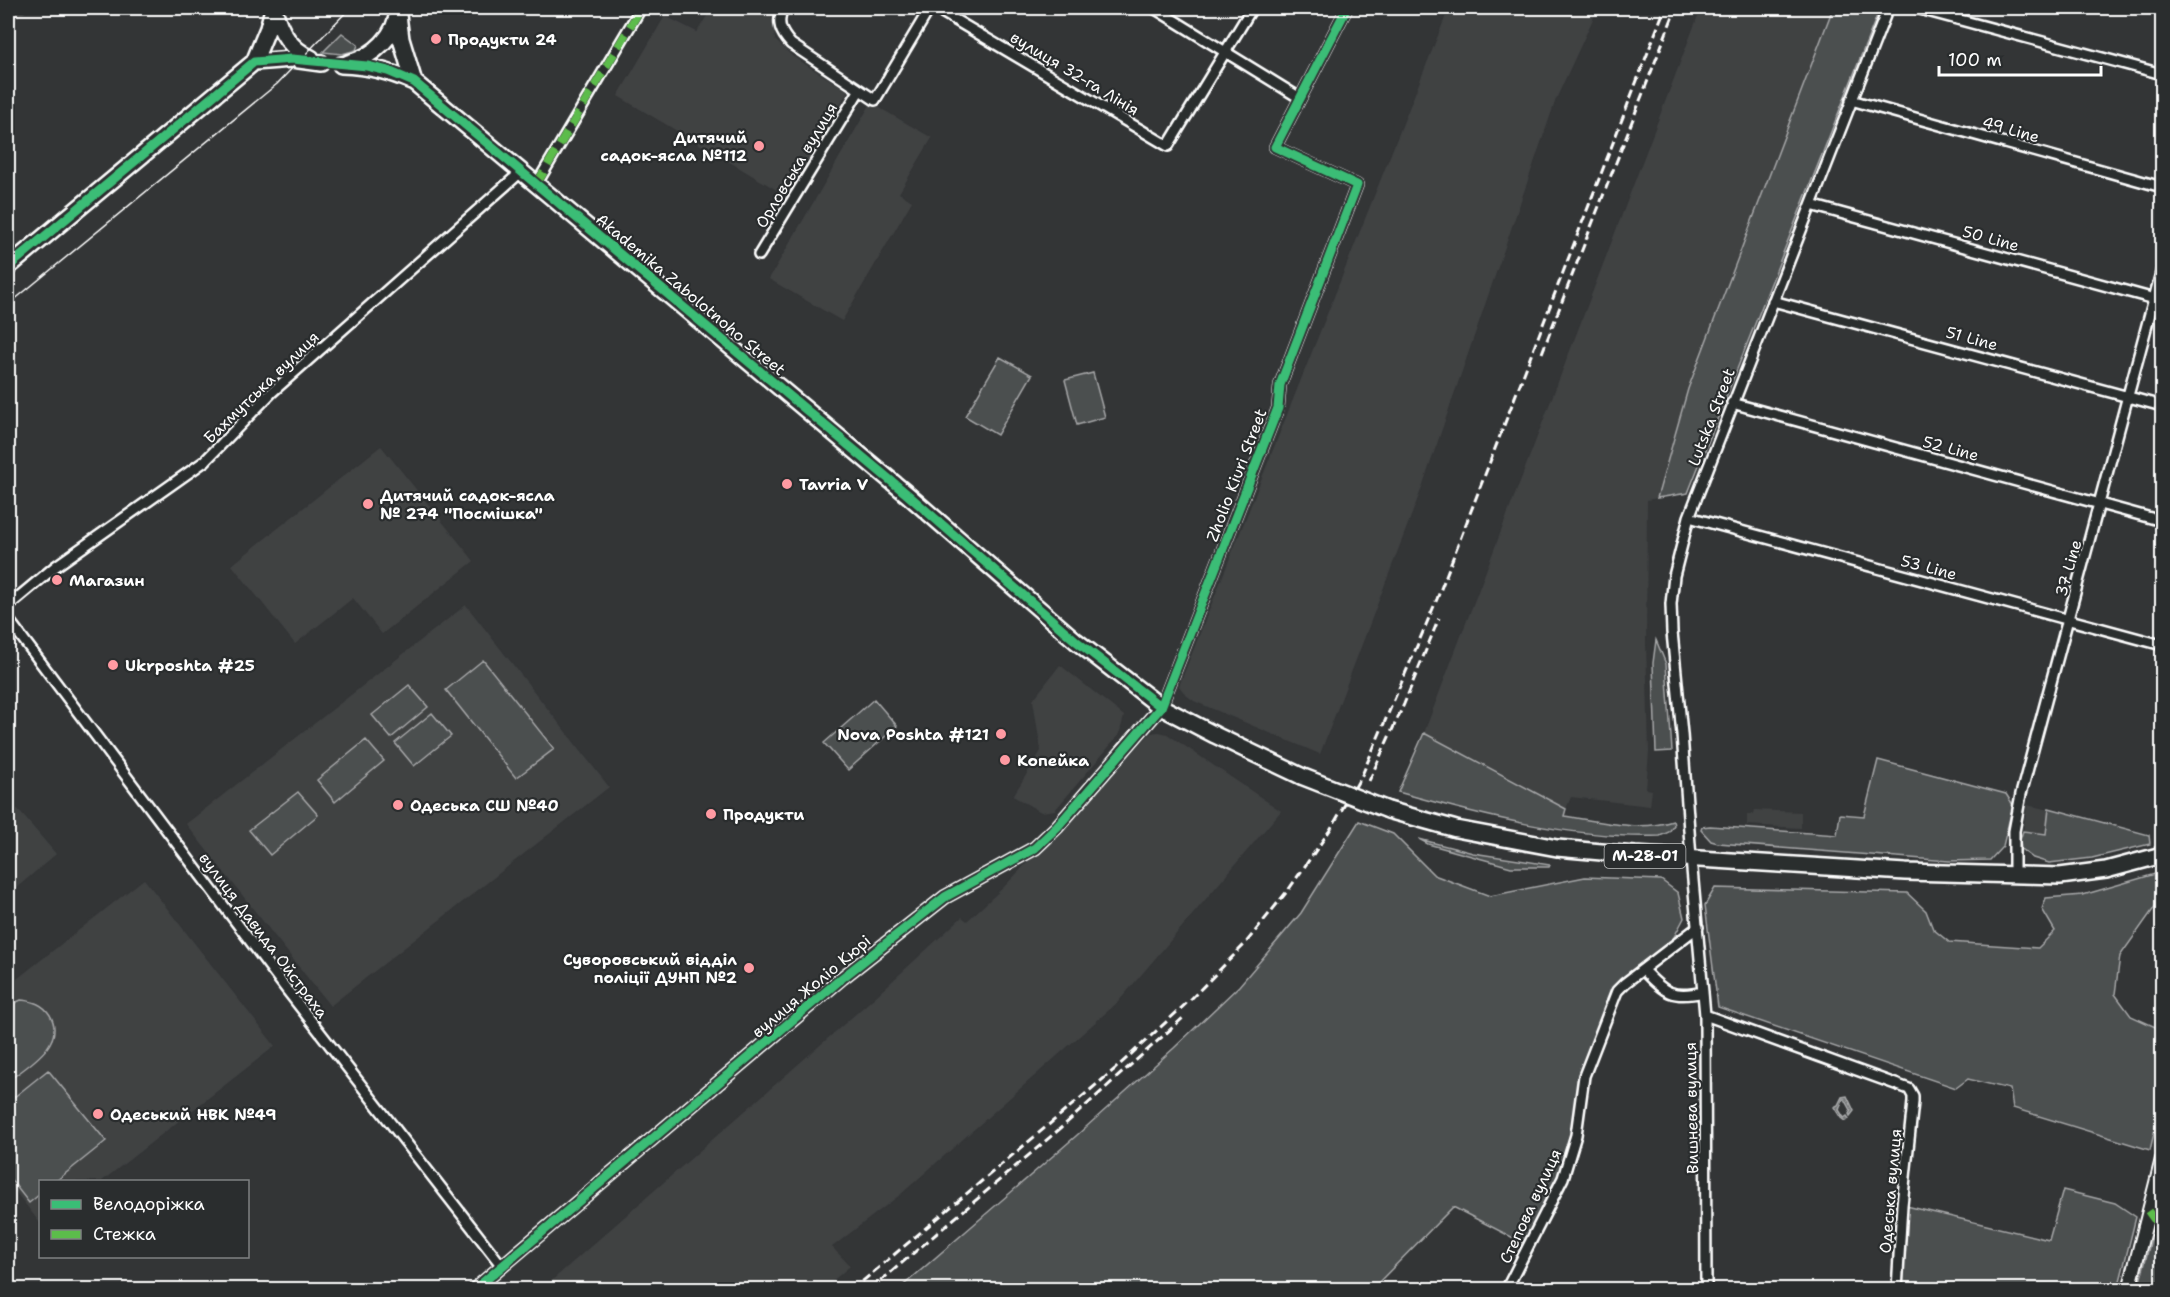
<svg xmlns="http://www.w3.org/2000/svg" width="2170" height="1297" viewBox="0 0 2170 1297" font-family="'Shantell Sans',sans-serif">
	<rect width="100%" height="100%" fill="#333536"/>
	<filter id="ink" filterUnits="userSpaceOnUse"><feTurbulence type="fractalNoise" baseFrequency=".0167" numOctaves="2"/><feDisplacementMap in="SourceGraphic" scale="12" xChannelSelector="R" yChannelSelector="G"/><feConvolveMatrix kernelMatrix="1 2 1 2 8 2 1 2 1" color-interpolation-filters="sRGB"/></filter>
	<g filter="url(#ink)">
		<path fill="#404243" d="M 8,8 L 31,8 L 8,24 Z
			M 712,8 L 763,8 L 772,13 L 775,40 L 792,56 L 848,91 L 787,196 L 618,96 L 665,16 L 697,32 Z
			M 1449,8 L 1598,8 L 1556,99 L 1421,490 L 1320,754 L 1194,701 L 1186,695 L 1179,686 Z
			M 1701,8 L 1833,8 L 1688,389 L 1657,498 L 1647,500 L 1646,644 L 1649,752 L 1646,789 L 1652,790 L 1650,806 L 1571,797 L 1566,809 L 1424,733 Z
			M 871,103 L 932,138 L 899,193 L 912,201 L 842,321 L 769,279 Z
			M 381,446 L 474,561 L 382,634 L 353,598 L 295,644 L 232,565 Z
			M 466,605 L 609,787 L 330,1006 L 186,824 Z
			M 1060,665 L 1124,716 L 1119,735 L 1055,810 L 1041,812 L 1013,796 L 1041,751 L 1033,700 Z
			M 1159,732 L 1167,734 L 1281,811 L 1118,1002 L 901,1194 L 832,1247 L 850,1266 L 823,1289 L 541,1290 L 875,997 L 962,917 L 967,921 L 1004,887 L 1151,733 Z
			M 8,798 L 56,854 L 8,895 Z
			M 2027,805 L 2049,810 L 2046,834 L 2023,831 Z
			M 1755,810 L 1801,812 L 1801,828 L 1747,825 L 1747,814 L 1754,814 Z
			M 144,879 L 275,1046 L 102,1181 L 40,1182 L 40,1223 L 8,1182 L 8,986 Z"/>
		<path fill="#4c4f50" stroke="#a6a7a8" stroke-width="1.5" d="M 1833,8 L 1880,8 L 1688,493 L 1657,498 L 1688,389 Z
			M 342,33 L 358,45 L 356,50 L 342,54 L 323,52 Z
			M 1000,357 L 1032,375 L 997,435 L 965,416 Z
			M 1093,373 L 1105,417 L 1077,425 L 1065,380 Z
			M 1656,640 L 1666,664 L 1672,751 L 1656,752 L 1653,663 Z
			M 483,660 L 554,749 L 516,778 L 446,690 Z
			M 409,685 L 428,707 L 391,738 L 372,715 Z
			M 874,699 L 897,726 L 848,770 L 824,743 Z
			M 432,713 L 451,736 L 414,766 L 395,743 Z
			M 1424,733 L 1566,809 L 1564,816 C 1598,821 1639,832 1673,821 L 1674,825 L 1669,832 L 1660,836 C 1571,839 1483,816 1398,792 Z
			M 366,740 L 384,761 L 335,802 L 317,780 Z
			M 1878,760 L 2006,794 L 2013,805 L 2003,846 L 1990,860 L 1949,861 L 1718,843 L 1711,841 L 1701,830 L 1702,827 L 1710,826 L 1837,835 L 1840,814 L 1864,816 Z
			M 298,792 L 318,815 L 270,855 L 249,830 Z
			M 2049,808 L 2149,835 L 2150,844 L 2092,858 L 2049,863 L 2033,858 L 2021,849 L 2020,840 L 2023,831 L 2046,834 Z
			M 1359,821 L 1393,834 L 1434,875 L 1490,896 L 1585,877 L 1661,880 L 1678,893 L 1684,918 L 1665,954 L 1625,983 L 1584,1076 L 1569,1160 L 1529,1246 L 1453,1207 L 1372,1289 L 898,1290 L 1076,1136 L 1174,1048 L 1239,986 L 1301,913 Z
			M 1419,839 L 1473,853 L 1550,865 L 1549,867 L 1511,867 L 1428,844 Z
			M 2162,872 L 2162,897 L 2120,956 L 2115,994 L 2131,1016 L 2162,1030 L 2162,1100 L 2150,1150 L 2013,1108 L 2010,1089 L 1968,1079 L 1956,1088 L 1718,1007 L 1705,905 L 1715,888 L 1907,893 L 1926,911 L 1933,929 L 1949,942 L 2038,948 L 2055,931 L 2042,909 L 2046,898 L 2083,895 Z
			M 21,1000 C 33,1001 43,1004 50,1015 C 67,1044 27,1066 8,1081 L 8,1006 Z
			M 48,1070 L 106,1141 L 56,1181 L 40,1182 L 40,1194 L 29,1203 L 8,1176 L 8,1102 Z
			M 2063,1190 L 2115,1203 L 2136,1217 L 2118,1289 L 1897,1290 L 1902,1205 L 2049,1240 Z
			M 2156,1220 L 2162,1230 L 2162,1289 L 2138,1289 Z"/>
		<path fill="#737576" stroke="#abacad" stroke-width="1.5" d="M 1847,1096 L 1854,1111 L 1850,1116 L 1849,1114 L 1851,1110 L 1845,1099 L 1843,1099 L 1839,1110 L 1844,1118 L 1847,1116 L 1849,1119 L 1845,1121 L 1841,1118 L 1834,1107 L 1838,1105 L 1842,1097 Z"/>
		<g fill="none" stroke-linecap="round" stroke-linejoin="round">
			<g stroke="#fff" stroke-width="14">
				<path id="minor" d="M 783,8 C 776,23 781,33 791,44 L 875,100 L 930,8
					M 935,8 L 1168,146 L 1252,8
					M 1154,8 L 1300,98
					M 1916,8 L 2162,74
					M 1851,100 L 2162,187
					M 536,185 L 641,8
					M 1811,205 L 2162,301
					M 759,255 L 859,91
					M 1773,301 L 2162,406
					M 1732,403 L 2162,521
					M 1689,517 L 2162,645
					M 8,606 L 56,566 L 205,461 L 271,393 L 521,172
					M 8,619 L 287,990 L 502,1266
					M 1161,707 L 1278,408 L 1280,385 L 1357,185 L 1275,147 L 1347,8
					M 2014,876 L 2014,831 L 2021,794 C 2069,619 2116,444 2162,269
					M 1643,970 C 1664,993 1673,999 1703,992
					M 1705,1015 L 1909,1089 L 1913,1096 L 1913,1102 L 1902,1205 L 1897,1290
					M 1506,1290 L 1563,1178 L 1576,1135 L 1584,1076 L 1617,991 L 1625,983 L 1698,927
					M 1706,1290 L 1705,1015 L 1691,858 L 1682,734 L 1672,632 L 1671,604 L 1674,576 L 1689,517 L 1888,8"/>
			</g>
			<g stroke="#fff" stroke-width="16">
				<path id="tertiary" d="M 474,1290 L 842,978 L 945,897 L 1035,848 L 1057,827 L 1161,707
					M 2129,1290 L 2162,1159"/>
			</g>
			<g stroke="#fff" stroke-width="20">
				<path id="trunk" d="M 274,8 C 279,30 289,49 311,58
					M 398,15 L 401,39 L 414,82
					M 254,62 L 268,28 L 273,9
					M 348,63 C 374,57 397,35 398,8
					M 341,65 C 369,66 388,71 414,82 L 908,495 L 1076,641 L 1161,707 L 1215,735 L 1301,776
					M 8,267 L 254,62 L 292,59 L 321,63
					M 1388,810 L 1456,829 L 1557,848 L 1635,855 L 1905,872 L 2060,876 L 2106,870 L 2162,855"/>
			</g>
			<use href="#minor" stroke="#2a2d2e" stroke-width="9"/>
			<use href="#tertiary" stroke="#2a2d2e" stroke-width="12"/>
			<use href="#trunk" stroke="#2a2d2e" stroke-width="15"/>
			<path stroke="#fff" stroke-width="1.5" d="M 8,305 L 277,84 L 350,8"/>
			<path stroke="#fff" stroke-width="3" stroke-dasharray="9 4.5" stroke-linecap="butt" d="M 1542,353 L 1676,8
				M 1369,781 L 1404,704 L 1439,618
				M 852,1290 L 1115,1069 L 1190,1000 L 1244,945 L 1289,889 L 1330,830 L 1362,775 L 1437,599 L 1665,8
				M 870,1290 L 1062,1127 L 1183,1018"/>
			<g stroke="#fff" stroke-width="20" stroke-linecap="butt">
				<path id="trunk-bridge" d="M 1301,776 L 1388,810"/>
			</g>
			<use href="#trunk-bridge" stroke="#2a2d2e" stroke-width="15"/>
			<path stroke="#5cbc4b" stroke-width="8" stroke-dasharray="15 8" stroke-linecap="butt" d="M 536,185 L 641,8
				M 2148,1211 L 2162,1230"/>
			<g stroke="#2a2d2e" stroke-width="13">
				<path id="cycleway" d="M 8,267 L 254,62 L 292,59 L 367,66 L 388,71 L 414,82 L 908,495 L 1076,641 L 1161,707
					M 474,1290 L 842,978 L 945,897 L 1035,848 L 1057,827 L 1161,707 L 1278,408 L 1280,385 L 1357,185 L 1275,147 L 1347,8"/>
			</g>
			<use href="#cycleway" stroke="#3abd76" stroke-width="9"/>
		</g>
	</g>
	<g fill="#ff9aa2" stroke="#2a2d2e" stroke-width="2">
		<circle cx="436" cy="39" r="6"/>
		<circle cx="759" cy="146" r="6"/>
		<circle cx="787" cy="484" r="6"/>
		<circle cx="368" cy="504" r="6"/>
		<circle cx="57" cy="580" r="6"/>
		<circle cx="113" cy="665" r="6"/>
		<circle cx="1001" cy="734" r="6"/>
		<circle cx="1005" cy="760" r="6"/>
		<circle cx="398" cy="805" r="6"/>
		<circle cx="711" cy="814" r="6"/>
		<circle cx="749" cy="968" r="6"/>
		<circle cx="98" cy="1114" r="6"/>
	</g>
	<g text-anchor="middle" stroke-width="4.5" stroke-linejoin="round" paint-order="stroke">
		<rect fill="#2a2d2e" stroke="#bfc0c0" stroke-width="1.5" x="1604.5" y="844" width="81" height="24" rx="4.5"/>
		<g font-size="15" font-weight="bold" fill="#fff">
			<text x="1645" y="861">М-28-01</text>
		</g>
		<g font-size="16" font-weight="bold" fill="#fff" stroke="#2a2d2e" text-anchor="start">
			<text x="448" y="45">Продукти 24</text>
			<text x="747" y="143" text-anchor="end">Дитячий<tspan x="747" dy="18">садок-ясла №112</tspan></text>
			<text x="799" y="490">Tavria V</text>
			<text x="380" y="501">Дитячий садок-ясла<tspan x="380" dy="18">№ 274 "Посмішка"</tspan></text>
			<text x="69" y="586">Магазин</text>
			<text x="125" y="671">Ukrposhta #25</text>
			<text x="989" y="740" text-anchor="end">Nova Poshta #121</text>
			<text x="1017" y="766">Копейка</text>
			<text x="410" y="811">Одеська СШ №40</text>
			<text x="723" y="820">Продукти</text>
			<text x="737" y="965" text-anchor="end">Суворовський відділ<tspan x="737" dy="18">поліції ДУНП №2</tspan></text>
			<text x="110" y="1120">Одеський НВК №49</text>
		</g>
		<g font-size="16" fill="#fff" stroke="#2a2d2e">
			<text transform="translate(1075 73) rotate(31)" y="6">вулиця 32-га Лінія</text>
			<text transform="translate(2011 129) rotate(16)" y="6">49 Line</text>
			<text transform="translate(796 165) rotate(-59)" y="6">Орловська вулиця</text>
			<text transform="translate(1991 238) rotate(15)" y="6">50 Line</text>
			<text transform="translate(691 294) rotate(40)" y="6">Akademika Zabolotnoho Street</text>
			<text transform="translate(1972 338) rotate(15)" y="6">51 Line</text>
			<text transform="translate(261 387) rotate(-44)" y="6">Бахмутська вулиця</text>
			<text transform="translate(1711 417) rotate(-69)" y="6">Lutska Street</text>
			<text transform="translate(1951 448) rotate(15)" y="6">52 Line</text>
			<text transform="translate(1236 475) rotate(-69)" y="6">Zholio Kiuri Street</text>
			<text transform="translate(1929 567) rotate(15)" y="6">53 Line</text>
			<text transform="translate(2068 568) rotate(-74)" y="6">37 Line</text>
			<text transform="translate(264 935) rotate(53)" y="6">вулиця Давида Ойстраха</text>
			<text transform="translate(811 986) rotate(-40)" y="6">вулиця Жоліо Кюрі</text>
			<text transform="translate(1691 1108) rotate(-91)" y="6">Вишнева вулиця</text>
			<text transform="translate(1890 1191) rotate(-85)" y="6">Одеська вулиця</text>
			<text transform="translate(1530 1206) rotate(-65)" y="6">Степова вулиця</text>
		</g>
	</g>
	<rect width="2170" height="1297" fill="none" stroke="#2a2d2e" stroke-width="30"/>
	<rect x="15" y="15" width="2140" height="1267" fill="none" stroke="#fff" stroke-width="2" filter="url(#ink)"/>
	<rect x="39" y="1180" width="210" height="78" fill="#2a2d2e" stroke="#7f8182" stroke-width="1.5"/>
	<rect x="51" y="1200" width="30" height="9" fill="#3abd76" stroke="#7f8182" stroke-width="1.5"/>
	<text x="93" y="1210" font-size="18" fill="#ffffff">Велодоріжка</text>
	<rect x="51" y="1230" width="30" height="9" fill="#5cbc4b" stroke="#7f8182" stroke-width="1.5"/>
	<text x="93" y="1240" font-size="18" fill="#ffffff">Стежка</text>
	<path d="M1939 66v9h162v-9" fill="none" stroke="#ffffff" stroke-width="3"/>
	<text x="1948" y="66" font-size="18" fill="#ffffff" stroke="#2a2d2e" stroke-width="4.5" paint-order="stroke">100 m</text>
</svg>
